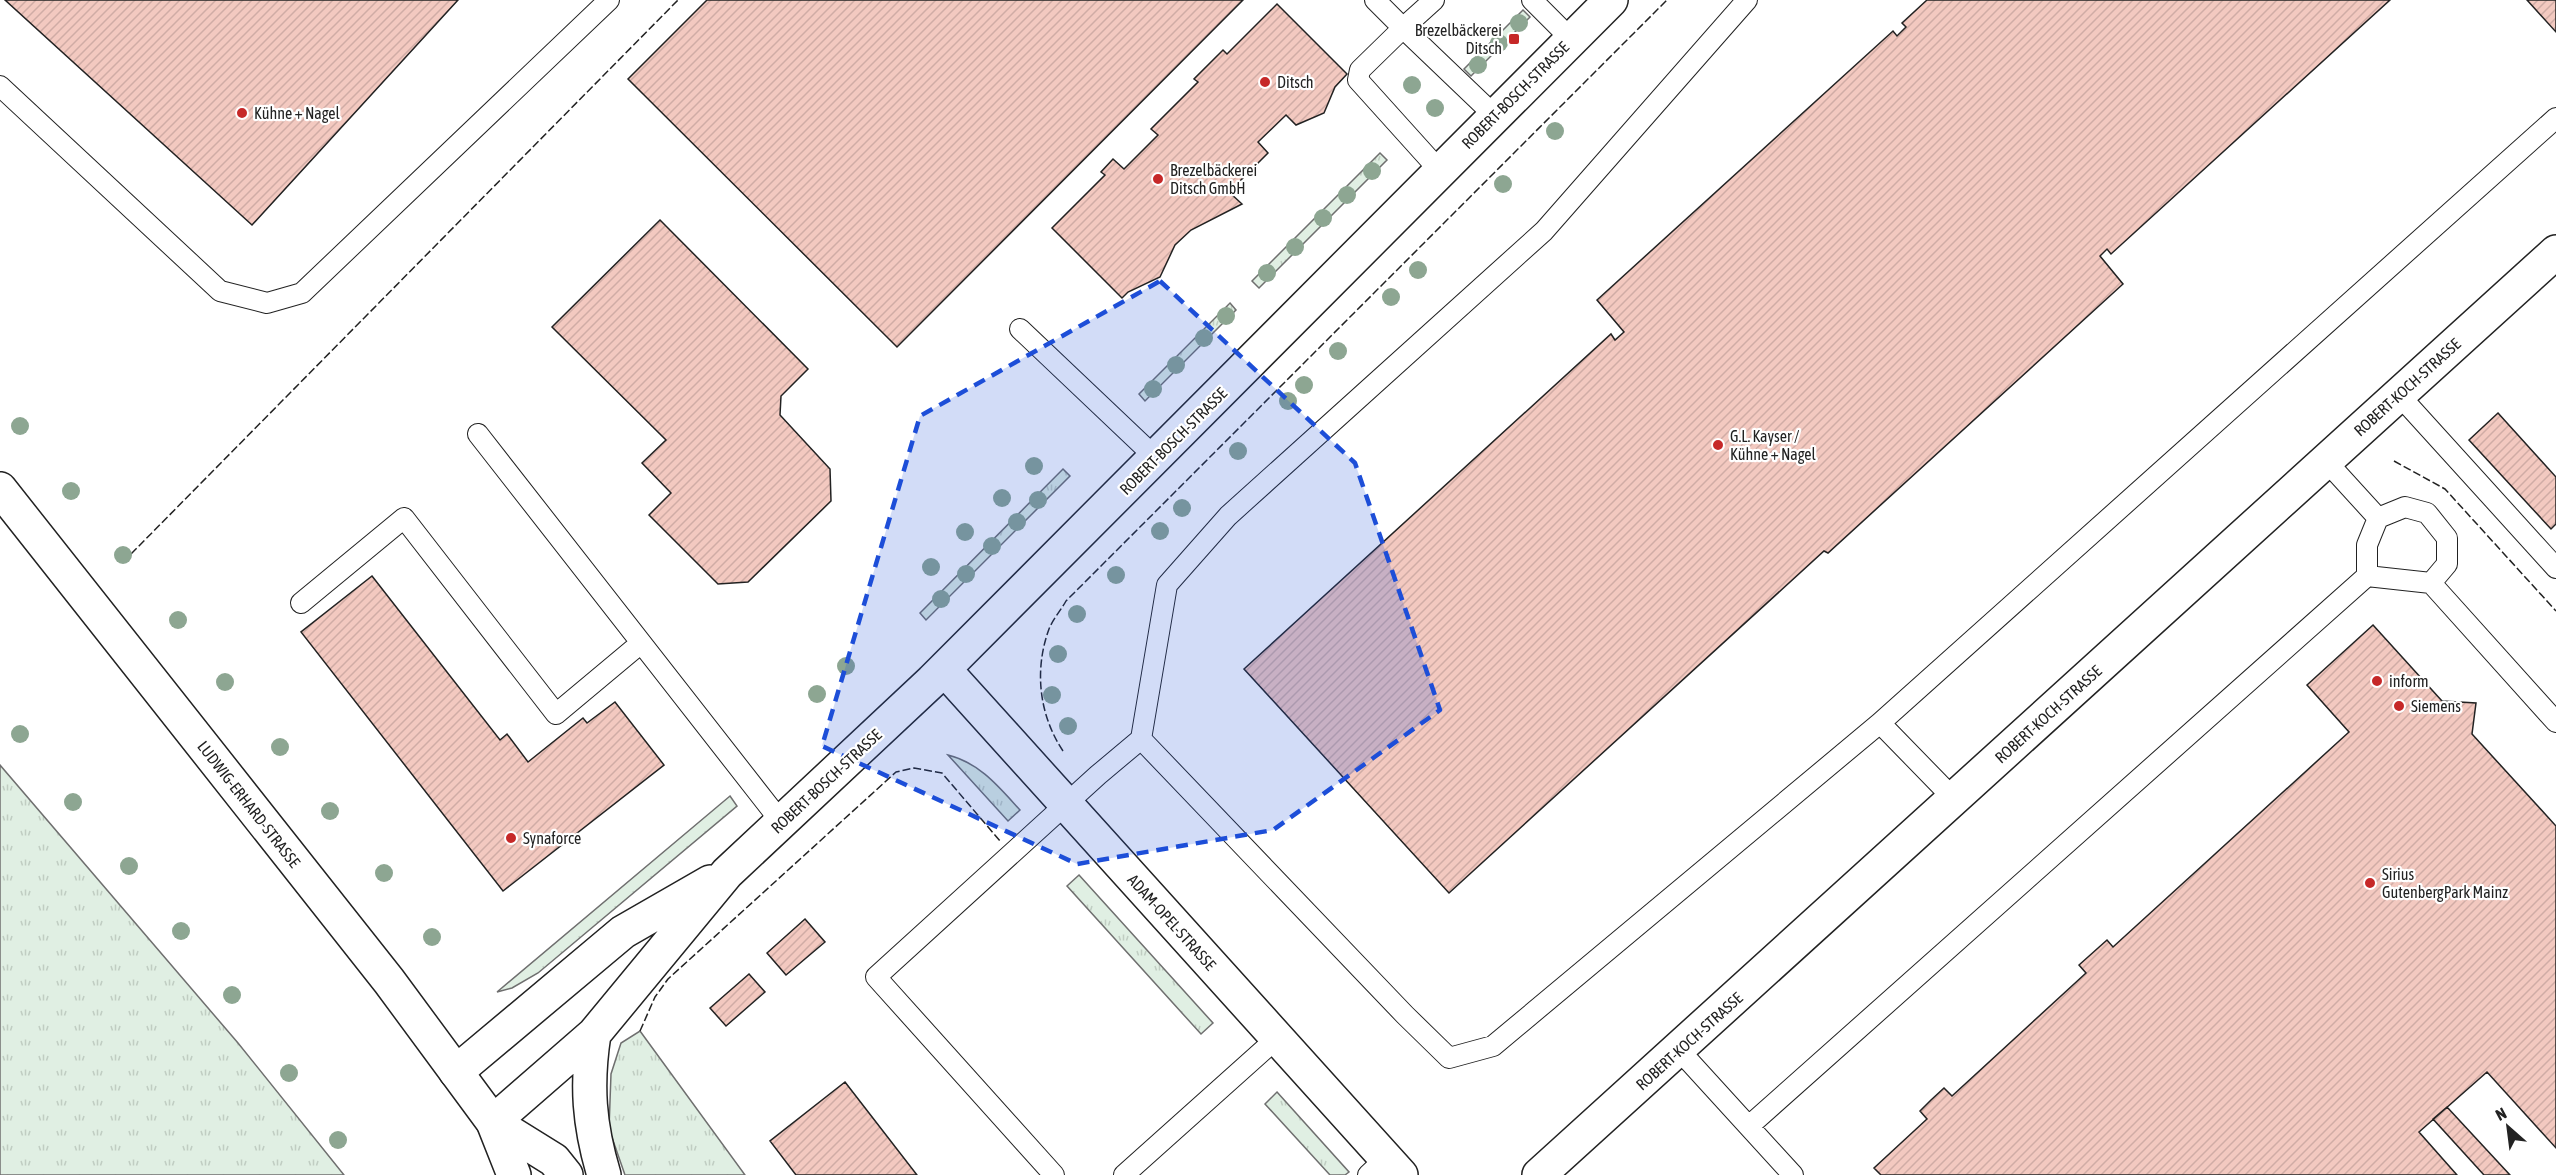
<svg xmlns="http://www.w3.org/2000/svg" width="2556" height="1175" viewBox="0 0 2556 1175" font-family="'Asap Condensed',sans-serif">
	<defs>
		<pattern id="grass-tufts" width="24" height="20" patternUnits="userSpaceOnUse" patternTransform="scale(1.5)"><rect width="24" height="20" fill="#e0efe3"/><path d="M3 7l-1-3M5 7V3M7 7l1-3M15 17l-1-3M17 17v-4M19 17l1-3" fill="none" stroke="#c0cdc2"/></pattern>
		<pattern id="building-hatch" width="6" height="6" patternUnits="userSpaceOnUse" patternTransform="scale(1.5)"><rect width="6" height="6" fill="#f3c9c0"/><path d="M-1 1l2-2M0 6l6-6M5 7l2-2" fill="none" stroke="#d0aca5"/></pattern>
	</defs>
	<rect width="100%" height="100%" fill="#fff"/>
	<path fill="url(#grass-tufts)" stroke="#6f6f6f" stroke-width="1.5" d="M 1523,10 L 1530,17 L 1471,76 L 1464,69 Z
		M 1380,153 L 1387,160 L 1259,288 L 1252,281 Z
		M 1230,303 L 1236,310 L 1145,401 L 1139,394 Z
		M 1063,469 L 1070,476 L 926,620 L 920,613 Z
		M 948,755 C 980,763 999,787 1020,810 L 1008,821 Z
		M 0,765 L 238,1043 L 344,1175 L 0,1175 Z
		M 730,796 L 737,806 L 538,973 L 512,988 L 497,992 Z
		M 1079,875 L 1213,1023 L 1201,1034 L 1067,886 Z
		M 640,1031 L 745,1175 L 625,1175 L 609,1129 L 611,1074 L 621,1043 Z
		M 1277,1092 L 1349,1172 L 1345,1175 L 1330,1175 L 1265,1104 Z"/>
	<path fill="url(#building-hatch)" stroke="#222" stroke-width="1.5" d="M 5,0 L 458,0 L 252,225 Z
		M 707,0 L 1243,0 L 897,347 L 628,79 Z
		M 1927,0 L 2390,0 L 2111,254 L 2107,249 L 2100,256 L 2123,284 L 1828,553 L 1824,551 L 1449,893 L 1244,669 L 1611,334 L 1615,340 L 1624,332 L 1597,300 L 1893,31 L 1897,36 L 1906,27 L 1902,23 Z
		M 2527,0 L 2556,0 L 2556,32 Z
		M 1277,4 L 1347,74 L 1335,87 L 1324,113 L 1296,125 L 1286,115 L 1258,142 L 1268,153 L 1229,192 L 1242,204 L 1191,230 L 1175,245 L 1160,277 L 1128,292 L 1122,298 L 1052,228 L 1105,175 L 1101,172 L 1113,159 L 1124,169 L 1158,135 L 1151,129 L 1198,82 L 1194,79 L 1223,50 L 1227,54 Z
		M 660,220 L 808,369 L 781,396 L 780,415 L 830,469 L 831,501 L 748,582 L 718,584 L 649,515 L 671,493 L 642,463 L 666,440 L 552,327 Z
		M 2498,413 L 2556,477 L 2556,524 L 2551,529 L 2469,440 Z
		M 372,576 L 500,740 L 507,734 L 528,762 L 583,718 L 587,723 L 615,702 L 664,765 L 503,891 L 301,632 Z
		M 2373,625 L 2442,701 L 2476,703 L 2472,734 L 2556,826 L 2556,1148 L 2487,1072 L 2419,1132 L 2457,1175 L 1881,1175 L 1874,1168 L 1927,1119 L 1920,1111 L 1931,1100 L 1944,1088 L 1952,1096 L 2086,973 L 2079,965 L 2107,940 L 2113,947 L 2349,732 L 2307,685 Z
		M 805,919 L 825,942 L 786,975 L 767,953 Z
		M 749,974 L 765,992 L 726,1026 L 710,1008 Z
		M 845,1082 L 917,1175 L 796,1175 L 770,1141 Z
		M 2447,1107 L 2510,1175 L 2484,1175 L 2433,1119 Z"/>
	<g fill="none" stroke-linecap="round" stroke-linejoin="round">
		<g stroke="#222" stroke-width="22">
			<path id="service" d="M 1375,0 L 1403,28 L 1360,70 L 1358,80 L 1440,171
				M 1434,0 L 1403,28 L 1495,116
				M 1532,0 L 1571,39
				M 0,86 L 220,291 L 267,303 L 302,293 L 609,0
				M 1020,329 L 1156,458
				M 2399,395 L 2556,568
				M 478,434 L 782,823
				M 2326,461 L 2378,518 L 2367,545 L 2367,576 L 2431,583 L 2556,722
				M 2378,518 L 2405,507 L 2427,513 L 2447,538 L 2447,564 L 2431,583
				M 301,603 L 404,518 L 556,714 L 641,643
				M 1141,739 L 1405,1015 L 1449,1058 L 1493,1046 L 1880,723
				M 1954,799 L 1880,723 L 2556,118
				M 1679,1050 L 1793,1175
				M 1749,1126 L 2367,576
				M 1054,1175 L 876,977 L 1098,775 L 1141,739 L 1167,585 L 1228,516 L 1544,231 L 1747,0
				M 1124,1175 L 1277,1038
				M 1368,1175 L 1386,1158"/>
		</g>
		<g stroke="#222" stroke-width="36">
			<path id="minor" d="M 944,669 L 1401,1175
				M 594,1034 C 586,1085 589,1125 604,1175
				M 456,1072 L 623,932 L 710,882
				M 493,1122 L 594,1034 L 727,873 L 932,681 L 1611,0
				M 1539,1175 L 2556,252"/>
		</g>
		<g stroke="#222" stroke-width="36">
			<path id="secondary" d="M 0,489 L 389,981 L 493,1122 L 514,1175
				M 493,1122 L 554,1160 L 566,1175"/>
		</g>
		<use href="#service" stroke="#fff" stroke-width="20"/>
		<use href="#minor" stroke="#fff" stroke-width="33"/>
		<use href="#secondary" stroke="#fff" stroke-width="33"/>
		<path stroke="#222" stroke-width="1.5" stroke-dasharray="8 3" stroke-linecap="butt" d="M 2394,461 L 2445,489 L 2556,611
			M 131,554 L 678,0
			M 1063,751 C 1039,715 1034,670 1049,629 C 1053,619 1061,610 1066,601 L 1667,0
			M 640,1031 L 655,997 L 668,979 L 896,772 L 914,768 L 942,773 L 1000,841"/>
	</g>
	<g fill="#8da692">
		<circle cx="1519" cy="23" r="9"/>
		<circle cx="1499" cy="43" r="9"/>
		<circle cx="1478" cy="65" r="9"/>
		<circle cx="1412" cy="85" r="9"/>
		<circle cx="1435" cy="108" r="9"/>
		<circle cx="1555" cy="131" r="9"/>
		<circle cx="1372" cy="171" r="9"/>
		<circle cx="1503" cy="184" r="9"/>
		<circle cx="1347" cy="195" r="9"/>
		<circle cx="1323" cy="218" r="9"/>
		<circle cx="1295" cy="247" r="9"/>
		<circle cx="1418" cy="270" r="9"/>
		<circle cx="1267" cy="273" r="9"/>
		<circle cx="1391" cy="297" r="9"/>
		<circle cx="1226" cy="316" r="9"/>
		<circle cx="1204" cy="338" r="9"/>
		<circle cx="1338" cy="351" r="9"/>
		<circle cx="1176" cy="365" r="9"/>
		<circle cx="1304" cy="385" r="9"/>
		<circle cx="1153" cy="389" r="9"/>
		<circle cx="1288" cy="401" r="9"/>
		<circle cx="20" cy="426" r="9"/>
		<circle cx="1238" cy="451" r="9"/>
		<circle cx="1034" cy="466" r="9"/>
		<circle cx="71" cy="491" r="9"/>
		<circle cx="1002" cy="498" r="9"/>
		<circle cx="1038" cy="500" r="9"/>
		<circle cx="1182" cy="508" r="9"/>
		<circle cx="1017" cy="522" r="9"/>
		<circle cx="1160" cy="531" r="9"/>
		<circle cx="965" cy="532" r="9"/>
		<circle cx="992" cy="546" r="9"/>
		<circle cx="123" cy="555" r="9"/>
		<circle cx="931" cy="567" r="9"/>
		<circle cx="966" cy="574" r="9"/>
		<circle cx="1116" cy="575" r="9"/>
		<circle cx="941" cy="599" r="9"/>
		<circle cx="1077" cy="614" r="9"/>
		<circle cx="178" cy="620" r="9"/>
		<circle cx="1058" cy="654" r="9"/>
		<circle cx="846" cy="666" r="9"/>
		<circle cx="225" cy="682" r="9"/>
		<circle cx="817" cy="694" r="9"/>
		<circle cx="1052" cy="695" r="9"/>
		<circle cx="1068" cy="726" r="9"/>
		<circle cx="20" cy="734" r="9"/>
		<circle cx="280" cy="747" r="9"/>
		<circle cx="73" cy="802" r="9"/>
		<circle cx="330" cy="811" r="9"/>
		<circle cx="129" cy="866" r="9"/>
		<circle cx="384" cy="873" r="9"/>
		<circle cx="181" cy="931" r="9"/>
		<circle cx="432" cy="937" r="9"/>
		<circle cx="232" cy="995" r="9"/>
		<circle cx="289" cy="1073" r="9"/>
		<circle cx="338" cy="1140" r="9"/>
	</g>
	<path fill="#1d4ed8" fill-opacity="0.2" stroke="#1d4ed8" stroke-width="4.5" stroke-dasharray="12 8" stroke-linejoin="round" d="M 1160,281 L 1355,463 L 1440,710 L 1273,830 L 1077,864 L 822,746 L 920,416 Z"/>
	<g fill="#c62828" stroke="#fff" stroke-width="2">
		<rect x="1508" y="33" width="12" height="12" rx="3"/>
		<circle cx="1265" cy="82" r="6"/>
		<circle cx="242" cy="113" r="6"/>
		<circle cx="1158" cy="179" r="6"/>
		<circle cx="1718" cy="445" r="6"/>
		<circle cx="2377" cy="681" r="6"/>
		<circle cx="2399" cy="706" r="6"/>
		<circle cx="511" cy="838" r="6"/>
		<circle cx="2370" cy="883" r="6"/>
	</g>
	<g text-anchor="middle" stroke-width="4.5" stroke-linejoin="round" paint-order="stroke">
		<g font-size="16" fill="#222" stroke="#fff" text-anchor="start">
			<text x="1502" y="36" text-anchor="end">Brezelbäckerei<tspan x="1502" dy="18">Ditsch</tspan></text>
			<text x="1277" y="88">Ditsch</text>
			<text x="254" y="119">Kühne + Nagel</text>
			<text x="1170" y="176">Brezelbäckerei<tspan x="1170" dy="18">Ditsch GmbH</tspan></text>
			<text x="1730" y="442">G.L. Kayser /<tspan x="1730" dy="18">Kühne + Nagel</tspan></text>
			<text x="2389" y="687">inform</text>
			<text x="2411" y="712">Siemens</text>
			<text x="523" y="844">Synaforce</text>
			<text x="2382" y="880">Sirius<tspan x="2382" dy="18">GutenbergPark Mainz</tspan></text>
		</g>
		<g font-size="16" fill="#222" stroke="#fff">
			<text transform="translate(1515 95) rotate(-45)" y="6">ROBERT-BOSCH-STRASSE</text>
			<text transform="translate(2407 387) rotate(-42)" y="6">ROBERT-KOCH-STRASSE</text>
			<text transform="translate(1173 441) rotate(-45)" y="6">ROBERT-BOSCH-STRASSE</text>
			<text transform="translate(2048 714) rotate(-42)" y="6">ROBERT-KOCH-STRASSE</text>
			<text transform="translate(826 781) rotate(-43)" y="6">ROBERT-BOSCH-STRASSE</text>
			<text transform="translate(249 804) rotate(52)" y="6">LUDWIG-ERHARD-STRASSE</text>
			<text transform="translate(1172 922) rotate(48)" y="6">ADAM-OPEL-STRASSE</text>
			<text transform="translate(1689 1041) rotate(-42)" y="6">ROBERT-KOCH-STRASSE</text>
		</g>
	</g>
	<g transform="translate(2508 1127) rotate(332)" stroke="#ffffff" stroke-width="4.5" paint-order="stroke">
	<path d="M0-4.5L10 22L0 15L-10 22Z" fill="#222222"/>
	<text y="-9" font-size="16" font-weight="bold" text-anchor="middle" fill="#222222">N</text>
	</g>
</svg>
